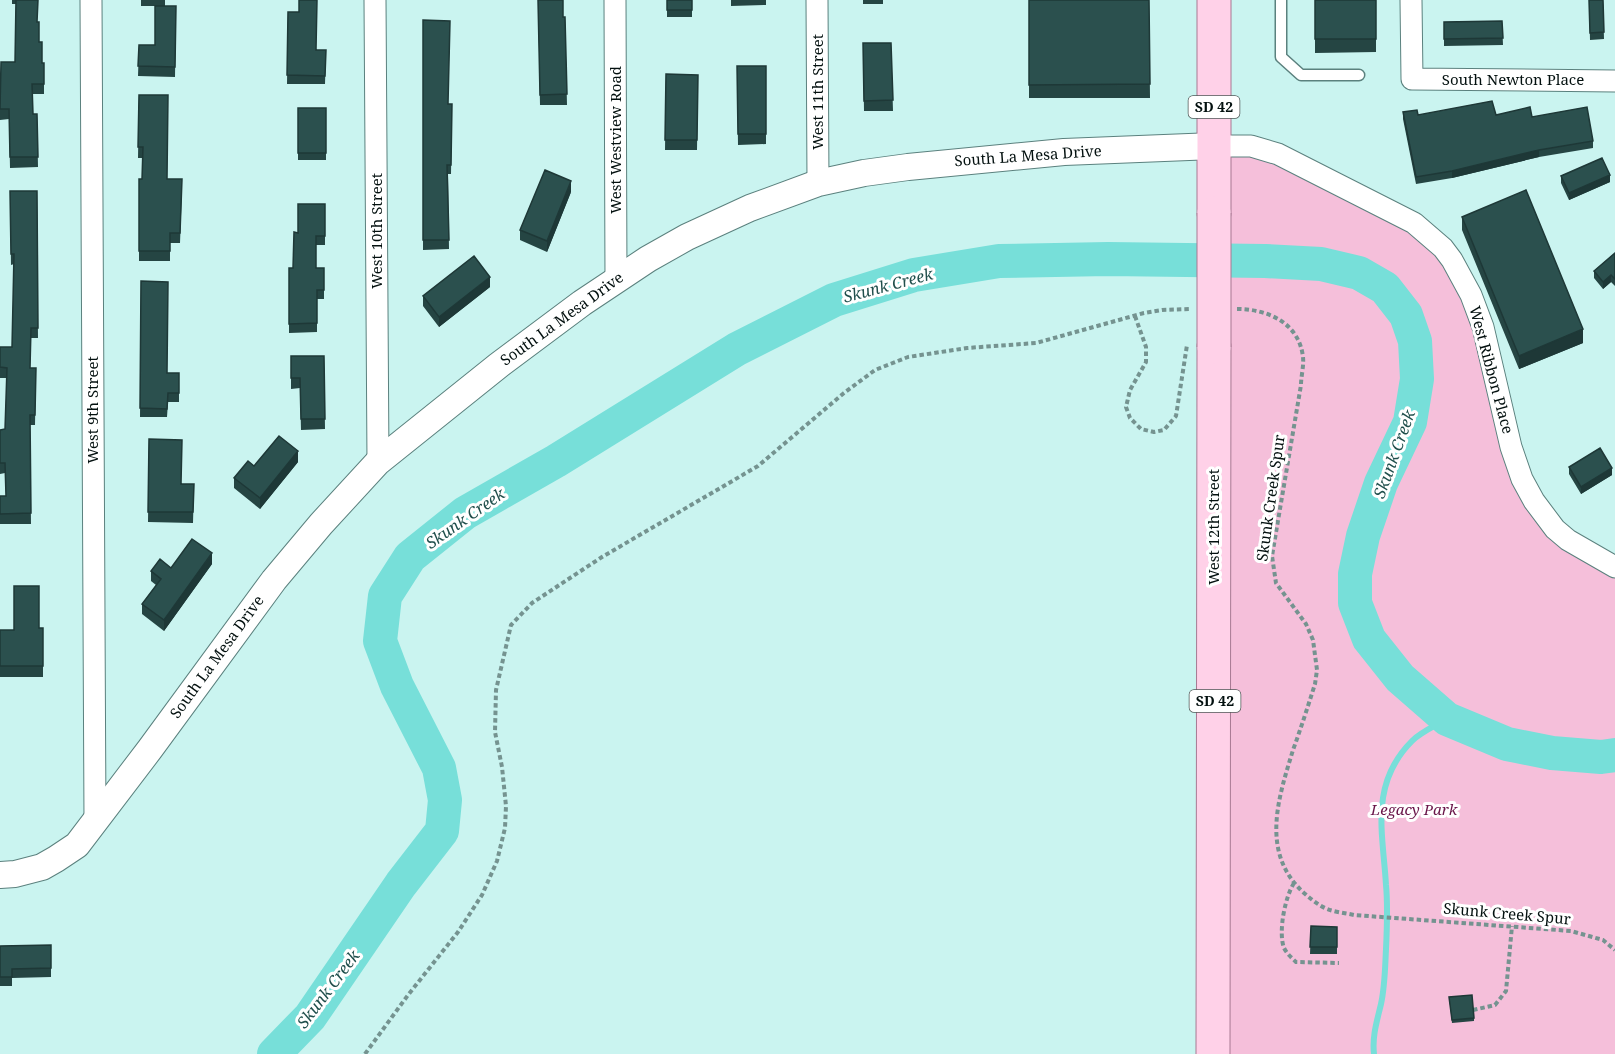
<svg xmlns="http://www.w3.org/2000/svg" width="1615" height="1054" viewBox="0 0 1615 1054" font-family="'Noto Serif',serif">
	<rect width="100%" height="100%" fill="#caf4f0"/>
	<path fill="#f5bfda" d="M 1214,146 L 1278,154 L 1414,223 L 1452,260 L 1534,501 L 1615,567 L 1615,1054 L 1213,1054 Z"/>
	<g fill="none" stroke-linecap="round" stroke-linejoin="round">
		<path stroke="#77dfd9" stroke-width="6" d="M 1374,1054 C 1372,1036 1377,1021 1381,1004 C 1385,986 1385,968 1386,949 C 1387,928 1388,906 1386,885 C 1383,833 1369,784 1412,741 C 1421,732 1435,726 1447,719"/>
		<path stroke="#77dfd9" stroke-width="34" d="M 274,1054 L 310,1017 L 401,884 L 442,831 L 445,800 L 439,768 L 397,686 L 380,641 L 385,596 L 410,557 L 465,513 L 556,461 L 737,349 L 834,300 L 914,275 L 999,261 L 1108,259 L 1265,261 L 1321,264 L 1359,273 L 1385,288 L 1406,315 L 1415,341 L 1417,379 L 1410,422 L 1381,483 L 1363,536 L 1355,574 L 1355,603 L 1369,639 L 1400,678 L 1447,719 L 1507,744 L 1552,753 L 1601,757 L 1615,755"/>
		<g stroke="#5b817e" stroke-width="13">
			<path id="service" d="M 1281,0 L 1281,57 L 1301,75 L 1359,75"/>
		</g>
		<g stroke="#5b817e" stroke-width="23">
			<path id="minor" d="M 91,0 L 95,821
				M 375,0 L 378,462
				M 615,0 L 616,279
				M 817,0 L 818,183
				M 1411,0 L 1412,79 L 1615,81
				M 1214,146 L 1251,146 L 1278,154 L 1414,223 L 1443,248 L 1452,260 L 1471,295 L 1483,327 L 1511,447 L 1522,479 L 1534,501 L 1555,529 L 1568,540 L 1615,567"/>
		</g>
		<g stroke="#5b817e" stroke-width="28">
			<path id="tertiary" d="M 0,875 L 15,874 L 42,867 L 56,859 L 77,845 L 150,749 L 274,580 L 321,524 L 378,462 L 499,365 L 582,303 L 648,259 L 687,237 L 750,208 L 818,183 L 864,173 L 908,167 L 1064,152 L 1214,146"/>
		</g>
		<g stroke="#a77992" stroke-width="35">
			<path id="primary" d="M 1214,0 L 1214,213
				M 1213,1054 L 1214,347"/>
		</g>
		<path stroke="#759390" stroke-width="4" stroke-dasharray="4.5 3" stroke-linecap="butt" d="M 1237,309 C 1268,309 1299,323 1303,357 C 1304,366 1301,376 1301,385 L 1272,556 L 1276,583 L 1306,624 L 1313,640 L 1317,670 L 1315,684 C 1308,706 1301,728 1293,750 C 1278,799 1260,853 1304,893 C 1311,899 1318,905 1327,909 C 1335,912 1345,913 1354,915 L 1571,931 L 1603,940 L 1615,950
			M 1135,316 L 1146,347 L 1146,362 L 1130,390 L 1126,407 L 1130,418 L 1141,429 L 1154,432 L 1164,430 L 1176,416 L 1187,345
			M 1294,883 C 1285,897 1278,932 1284,948 C 1287,954 1292,958 1296,962 L 1339,963
			M 1473,1010 L 1495,1005 L 1506,991 L 1512,926
			M 365,1054 L 408,995 L 458,932 L 482,895 L 497,861 L 505,828 L 506,806 L 502,767 L 495,732 L 496,690 L 511,625 L 532,603 L 602,557 L 758,466 L 844,393 L 875,370 L 908,357 L 967,348 L 1036,343 L 1144,313 L 1162,310 L 1191,309"/>
		<use href="#service" stroke="#fff" stroke-width="10"/>
		<use href="#minor" stroke="#fff" stroke-width="21"/>
		<use href="#tertiary" stroke="#fff" stroke-width="26"/>
		<use href="#primary" stroke="#ffd1e8" stroke-width="33"/>
		<g stroke="#a77992" stroke-width="35" stroke-linecap="butt">
			<path id="primary-bridge" d="M 1214,213 L 1214,347"/>
		</g>
		<use href="#primary-bridge" stroke="#ffd1e8" stroke-width="33"/>
	</g>
	<path fill="#254543" d="M 12,0 L 38,0 L 37,22 L 39,42 L 42,63 L 44,63 L 44,94 L 33,94 L 33,114 L 37,114 L 38,167 L 10,168 L 9,119 L 0,120 L 0,79 L 15,62 L 16,4 L 12,4 Z
		M 141,0 L 165,0 L 165,6 L 176,6 L 175,77 L 138,76 L 139,45 L 155,45 L 155,6 L 141,6 Z
		M 538,0 L 563,17 L 565,17 L 567,105 L 540,105 Z
		M 667,0 L 692,0 L 692,17 L 667,17 Z
		M 731,0 L 766,0 L 766,5 L 731,6 Z
		M 863,0 L 883,0 L 883,4 L 863,4 Z
		M 1029,0 L 1149,0 L 1150,98 L 1029,98 Z
		M 1315,0 L 1376,0 L 1376,52 L 1315,53 Z
		M 1589,0 L 1603,0 L 1604,39 L 1590,40 Z
		M 288,12 L 317,50 L 326,50 L 325,84 L 287,84 Z
		M 423,20 L 448,104 L 452,104 L 451,174 L 448,174 L 449,249 L 423,250 Z
		M 1502,21 L 1503,45 L 1444,46 L 1444,22 Z
		M 863,43 L 891,43 L 893,111 L 864,111 Z
		M 737,66 L 766,66 L 766,144 L 738,145 Z
		M 666,74 L 698,75 L 697,150 L 665,150 Z
		M 139,95 L 167,179 L 182,189 L 180,243 L 170,243 L 170,261 L 139,261 L 139,179 L 142,179 L 143,158 L 138,158 Z
		M 298,108 L 326,108 L 326,160 L 298,160 Z
		M 1403,112 L 1418,115 L 1496,115 L 1532,117 L 1593,141 L 1593,148 L 1539,157 L 1452,178 L 1416,184 L 1403,119 Z
		M 1561,176 L 1610,182 L 1569,200 L 1561,183 Z
		M 10,191 L 37,191 L 38,338 L 31,338 L 30,368 L 36,368 L 35,425 L 30,425 L 31,524 L 0,524 L 0,496 L 6,496 L 5,473 L 0,474 L 0,430 L 5,429 L 7,378 L 0,378 L 0,347 L 12,347 L 14,264 L 11,265 Z
		M 571,192 L 547,252 L 520,240 L 520,230 Z
		M 325,204 L 325,245 L 316,245 L 316,268 L 324,290 L 324,299 L 317,299 L 317,332 L 289,333 L 289,268 L 293,268 Z
		M 1462,217 L 1583,343 L 1519,369 L 1462,230 Z
		M 1615,253 L 1615,286 L 1611,282 L 1603,289 L 1594,278 L 1594,271 Z
		M 141,281 L 167,373 L 179,373 L 179,402 L 168,402 L 167,417 L 140,417 Z
		M 490,287 L 439,327 L 423,306 L 423,296 Z
		M 291,356 L 324,356 L 325,429 L 301,430 L 300,388 L 291,389 Z
		M 149,439 L 182,484 L 194,484 L 193,523 L 148,522 Z
		M 298,462 L 260,509 L 234,488 L 234,478 L 254,466 Z
		M 1569,467 L 1612,475 L 1581,494 L 1569,474 Z
		M 212,564 L 164,631 L 142,614 L 142,604 L 156,585 L 151,581 L 151,571 L 171,568 Z
		M 43,628 L 43,677 L 0,677 L 0,630 L 14,630 Z
		M 1311,926 L 1337,927 L 1337,954 L 1310,954 Z
		M 51,945 L 51,977 L 12,978 L 12,986 L 0,986 L 0,946 Z
		M 1449,997 L 1474,1018 L 1474,1021 L 1452,1023 Z"/>
	<path fill="#1e3837" d="M 1539,150 L 1539,157 L 1452,178 L 1452,171 Z
		M 1610,175 L 1610,182 L 1569,200 L 1569,193 Z
		M 571,181 L 571,192 L 547,252 L 547,241 Z
		M 1611,275 L 1611,282 L 1603,289 L 1603,282 Z
		M 490,277 L 490,287 L 439,327 L 439,317 Z
		M 1583,329 L 1583,343 L 1519,369 L 1519,356 Z
		M 298,451 L 298,462 L 260,509 L 260,498 Z
		M 1612,468 L 1612,475 L 1581,494 L 1581,487 Z
		M 212,553 L 212,564 L 164,631 L 164,620 Z"/>
	<path fill="#2b504e" stroke="#1e3837" stroke-width="1.5" d="M 16,0 L 38,0 L 37,22 L 39,22 L 39,42 L 42,42 L 42,63 L 44,63 L 44,84 L 32,84 L 33,114 L 37,114 L 38,157 L 10,157 L 9,109 L 0,109 L 1,62 L 15,62 Z
		M 299,0 L 317,0 L 316,50 L 326,50 L 325,76 L 287,75 L 288,12 L 299,12 Z
		M 538,0 L 563,0 L 563,17 L 565,17 L 567,94 L 540,95 Z
		M 667,0 L 692,0 L 692,10 L 667,10 Z
		M 1029,0 L 1149,0 L 1150,84 L 1029,85 Z
		M 1315,0 L 1376,0 L 1376,39 L 1315,39 Z
		M 1589,0 L 1603,0 L 1604,32 L 1590,33 Z
		M 155,6 L 176,6 L 175,67 L 138,66 L 139,45 L 155,45 Z
		M 423,20 L 450,21 L 448,104 L 452,104 L 451,165 L 447,165 L 449,240 L 423,240 Z
		M 1502,21 L 1503,38 L 1444,39 L 1444,22 Z
		M 863,43 L 891,43 L 893,100 L 864,101 Z
		M 737,66 L 766,66 L 766,134 L 738,134 Z
		M 666,74 L 698,75 L 697,140 L 665,140 Z
		M 139,95 L 168,95 L 167,179 L 182,179 L 180,233 L 170,233 L 170,251 L 139,251 L 139,179 L 142,179 L 143,147 L 138,147 Z
		M 1492,101 L 1496,115 L 1530,107 L 1532,117 L 1587,107 L 1593,141 L 1539,150 L 1452,171 L 1416,177 L 1403,112 L 1417,110 L 1418,115 Z
		M 298,108 L 326,108 L 326,153 L 298,153 Z
		M 1602,158 L 1610,175 L 1569,193 L 1561,176 Z
		M 545,170 L 571,181 L 547,241 L 520,230 Z
		M 1526,190 L 1583,329 L 1519,356 L 1462,217 Z
		M 10,191 L 37,191 L 38,328 L 31,328 L 30,368 L 36,368 L 35,415 L 30,415 L 31,513 L 0,514 L 0,496 L 6,496 L 5,463 L 0,463 L 0,430 L 5,429 L 7,368 L 0,367 L 0,347 L 12,347 L 14,254 L 11,254 Z
		M 298,204 L 325,204 L 325,236 L 316,236 L 316,268 L 324,268 L 324,290 L 317,290 L 317,323 L 289,324 L 289,268 L 293,268 L 294,232 L 298,233 Z
		M 1615,253 L 1615,279 L 1611,275 L 1603,282 L 1594,271 Z
		M 474,256 L 490,277 L 439,317 L 423,296 Z
		M 141,281 L 168,282 L 167,373 L 179,373 L 179,393 L 168,393 L 167,409 L 140,408 Z
		M 291,356 L 324,356 L 325,419 L 301,419 L 300,378 L 291,378 Z
		M 279,436 L 298,451 L 260,498 L 234,478 L 248,461 L 254,466 Z
		M 149,439 L 182,440 L 181,484 L 194,484 L 193,512 L 148,512 Z
		M 1600,448 L 1612,468 L 1581,487 L 1569,467 Z
		M 192,539 L 212,553 L 164,620 L 142,604 L 161,579 L 151,571 L 160,559 L 171,568 Z
		M 14,586 L 39,586 L 39,628 L 43,628 L 43,666 L 0,666 L 0,630 L 14,630 Z
		M 1311,926 L 1337,927 L 1337,947 L 1310,947 Z
		M 51,945 L 51,968 L 12,969 L 12,977 L 0,977 L 0,946 Z
		M 1472,995 L 1474,1018 L 1452,1020 L 1449,997 Z"/>
	<g text-anchor="middle" stroke-width="6" stroke-linejoin="round" paint-order="stroke">
		<g fill="#fff" stroke="#4f5857" stroke-width="1.5">
			<rect x="1188.5" y="96" width="51" height="22" rx="4.5"/>
			<rect x="1189.5" y="690" width="51" height="22" rx="4.5"/>
		</g>
		<g font-size="14" font-weight="bold" fill="#03100f">
			<text x="1214" y="112">SD 42</text>
			<text x="1215" y="706">SD 42</text>
		</g>
		<g font-size="15" fill="#03100f" stroke="#fff">
			<text x="1513" y="85">South Newton Place</text>
			<text transform="translate(818 92) rotate(-90)" y="5">West 11th Street</text>
			<text transform="translate(616 140) rotate(-90)" y="5">West Westview Road</text>
			<text transform="translate(1028 156) rotate(-4)" y="5">South La Mesa Drive</text>
			<text transform="translate(377 231) rotate(-90)" y="5">West 10th Street</text>
			<text transform="translate(562 319) rotate(-36)" y="5">South La Mesa Drive</text>
			<text transform="translate(1491 370) rotate(75)" y="5">West Ribbon Place</text>
			<text transform="translate(93 410) rotate(-90)" y="5">West 9th Street</text>
			<text transform="translate(1271 498) rotate(-82)" y="5">Skunk Creek Spur</text>
			<text transform="translate(1214 527) rotate(-90)" y="5">West 12th Street</text>
			<text transform="translate(217 657) rotate(-54)" y="5">South La Mesa Drive</text>
			<text transform="translate(1507 914) rotate(5)" y="5">Skunk Creek Spur</text>
		</g>
		<g font-size="15" font-style="italic" fill="#691549" stroke="#fff">
			<text x="1414" y="815">Legacy Park</text>
		</g>
		<g font-size="16" font-style="italic" fill="#204f4c" stroke="#fff">
			<text transform="translate(888 285) rotate(-15)" y="6">Skunk Creek</text>
			<text transform="translate(1394 454) rotate(-70)" y="6">Skunk Creek</text>
			<text transform="translate(465 518) rotate(-35)" y="6">Skunk Creek</text>
			<text transform="translate(328 989) rotate(-53)" y="6">Skunk Creek</text>
		</g>
	</g>
</svg>
